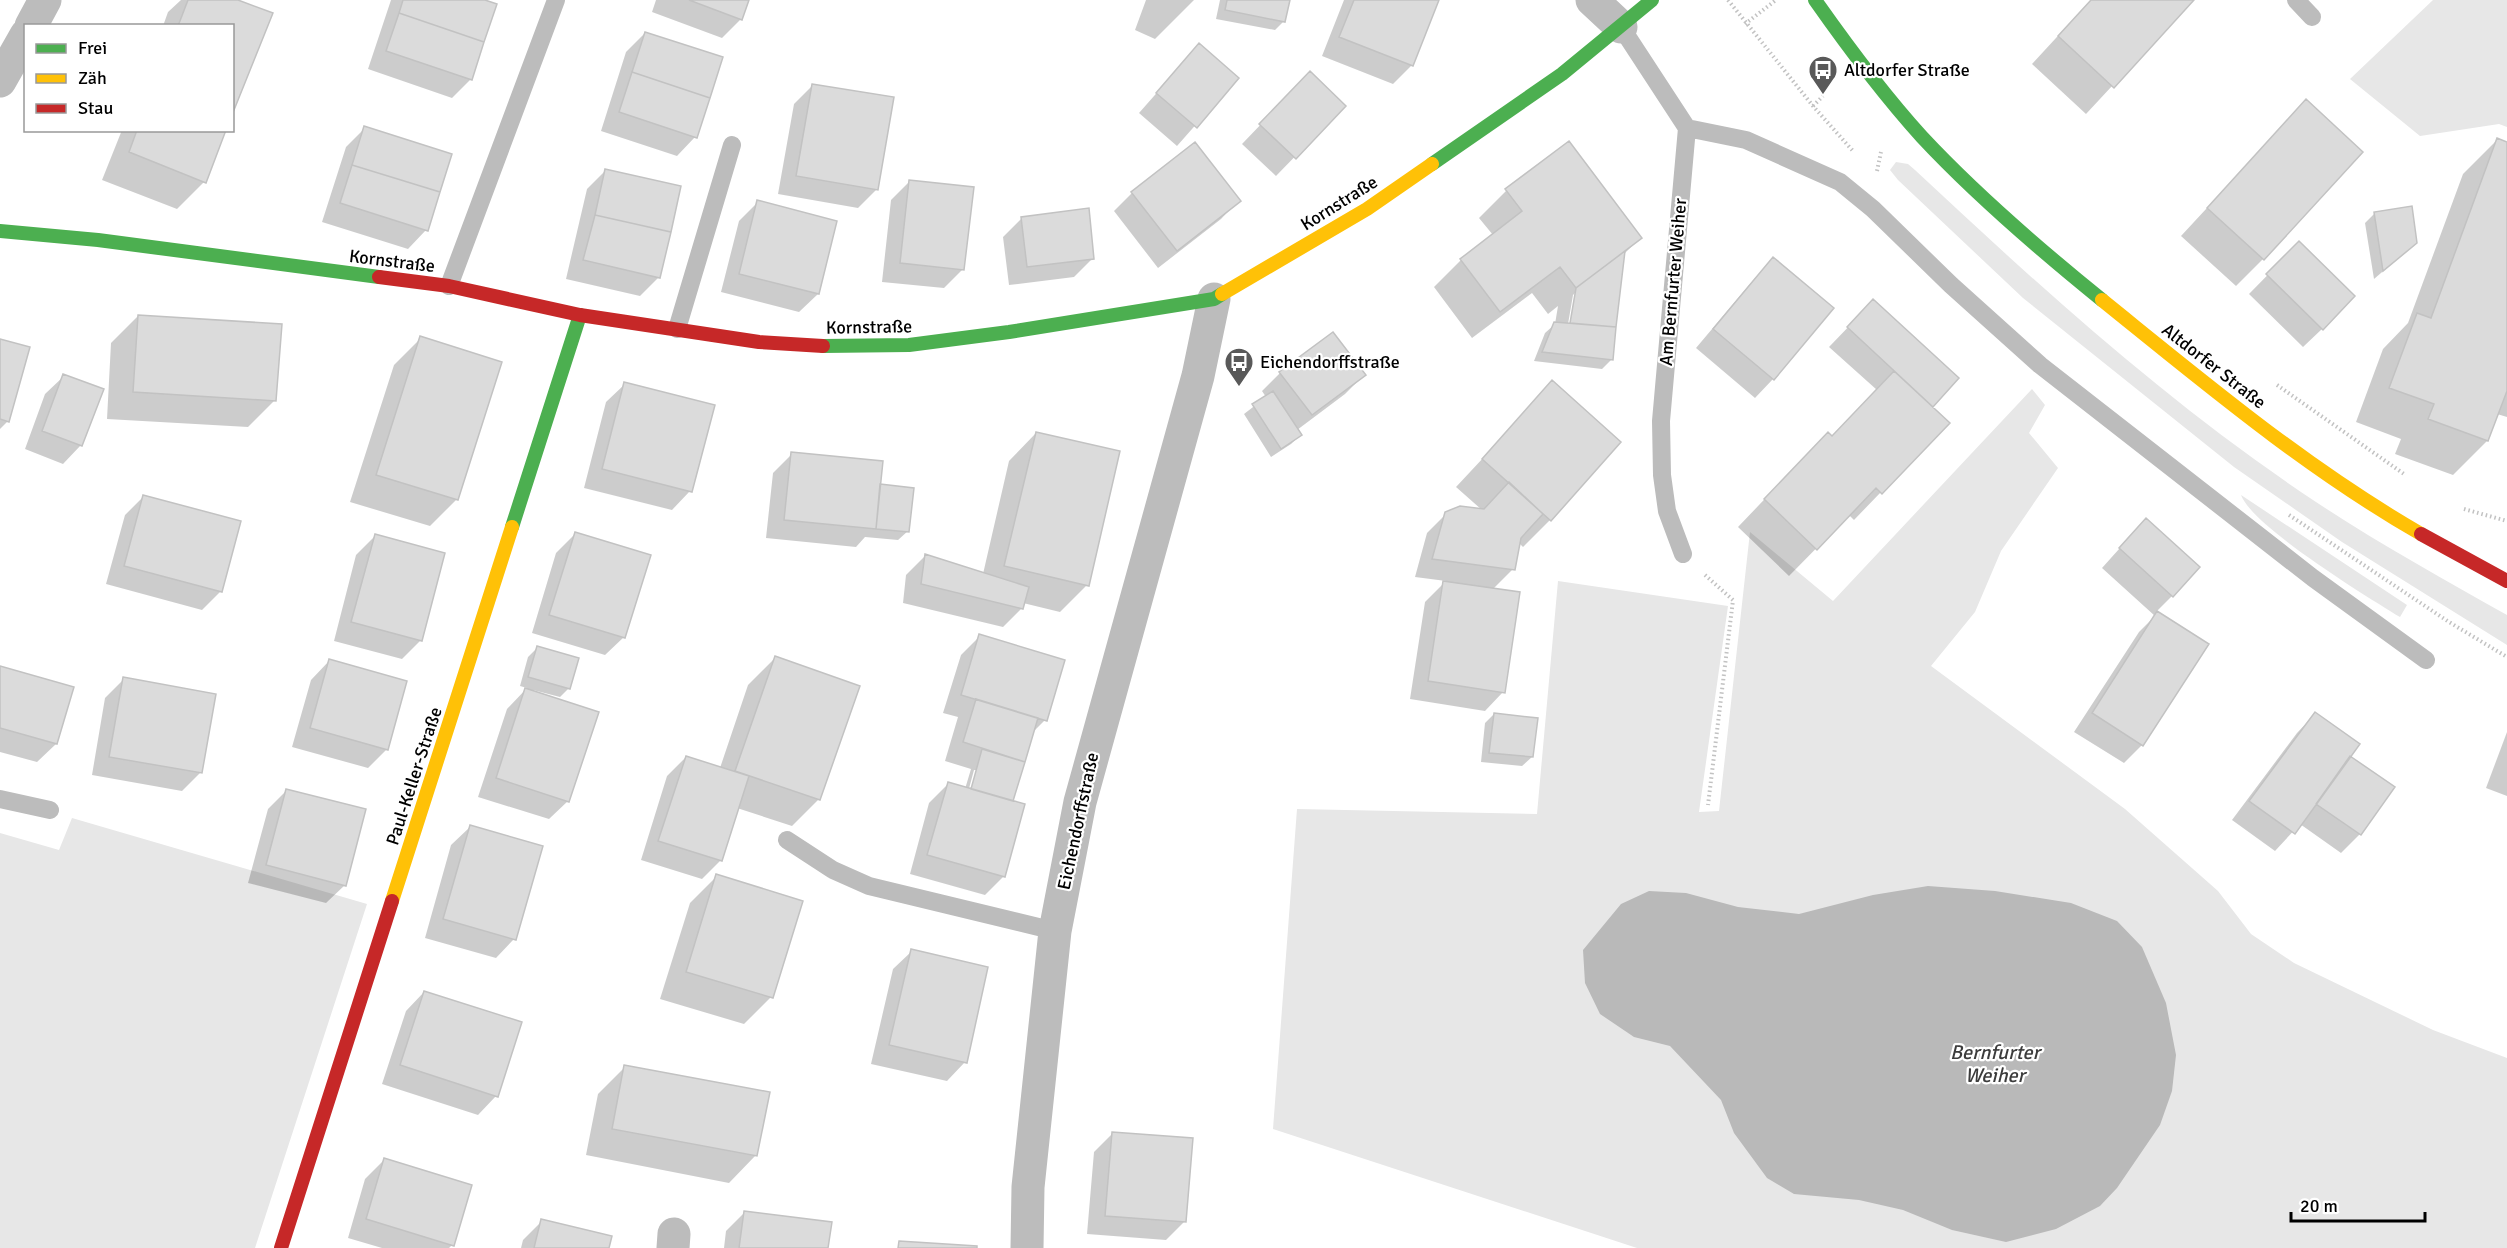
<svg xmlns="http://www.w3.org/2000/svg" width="2507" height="1248" viewBox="0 0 2507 1248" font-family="Signika,sans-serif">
	<rect width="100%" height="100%" fill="#fff"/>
	<path fill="#e7e7e7" d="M 2433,0 L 2507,0 L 2507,127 L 2499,124 L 2420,136 L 2350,79 Z
		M 1896,162 L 1908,164 L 1915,170 C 2041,288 2171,406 2316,502 C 2378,543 2443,579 2507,615 L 2507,645 L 2342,542 L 2234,467 L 2023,298 L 1898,180 L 1890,170 Z
		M 2032,389 L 2045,405 L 2029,433 L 2058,468 L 2001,551 L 1975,612 L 1931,666 L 2125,809 L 2218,891 L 2251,934 L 2294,963 L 2433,1030 L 2507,1058 L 2507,1248 L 1637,1248 L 1273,1129 L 1297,809 L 1537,814 L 1558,581 L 1728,606 L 1699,812 L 1719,811 L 1750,532 L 1833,601 Z
		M 2241,495 L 2407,605 L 2400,617 C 2366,596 2253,527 2241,495 Z
		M 72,818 L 367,904 L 255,1248 L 0,1248 L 0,833 L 59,850 Z"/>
	<path fill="#b9b9b9" d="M 1928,886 L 1995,891 L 2071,903 L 2117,921 L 2142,947 L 2166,1003 L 2176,1055 L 2172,1091 L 2160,1125 L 2117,1188 L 2100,1206 L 2056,1229 L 2006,1242 L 1952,1230 L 1903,1210 L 1859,1200 L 1794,1194 L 1767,1178 L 1734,1133 L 1721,1100 L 1670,1046 L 1634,1037 L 1600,1014 L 1585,983 L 1583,950 L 1621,904 L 1649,891 L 1686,893 L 1738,907 L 1799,914 L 1873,895 Z"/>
	<path fill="#0003" fill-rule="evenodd" d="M 181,0 L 234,0 L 232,26 L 163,26 L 168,12 Z
		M 391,0 L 481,0 L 471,79 L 452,98 L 368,69 Z
		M 656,0 L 748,0 L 741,19 L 722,38 L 652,12 Z
		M 1146,0 L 1194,0 L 1155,39 L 1135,30 Z
		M 1220,0 L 1289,0 L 1284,21 L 1275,30 L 1216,19 Z
		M 1344,0 L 1437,0 L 1412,65 L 1393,84 L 1322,56 Z
		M 2091,0 L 2192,0 L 2086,114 L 2032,64 Z
		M 645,33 L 695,137 L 677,156 L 601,131 L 626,52 Z
		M 1199,45 L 1237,78 L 1177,146 L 1139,113 Z
		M 812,86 L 877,189 L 858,208 L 778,194 L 794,104 Z
		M 1292,92 L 1344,106 L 1276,176 L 1242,144 Z
		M 2306,101 L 2263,259 L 2236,286 L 2181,236 Z
		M 365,128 L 426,230 L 408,249 L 322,222 L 346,147 Z
		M 122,130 L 225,130 L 204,182 L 177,209 L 102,180 Z
		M 2497,140 L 2507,144 L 2507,417 L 2497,414 L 2487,441 L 2453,475 L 2395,454 L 2401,439 L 2356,422 L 2383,349 L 2408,323 L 2463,174 Z
		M 605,171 L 659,277 L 640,296 L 566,279 L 587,189 Z
		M 910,181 L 963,269 L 944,288 L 882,282 L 891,200 Z
		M 1506,191 L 1640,238 L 1623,255 L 1611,360 L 1602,369 L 1534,361 L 1545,333 L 1555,324 L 1558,306 L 1548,314 L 1532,293 L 1472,338 L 1434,287 L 1461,260 L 1493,235 L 1479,218 ZM 1577,291 L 1570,331 L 1567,330 L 1573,295 Z
		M 1132,193 L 1239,200 L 1221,219 L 1158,268 L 1114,211 Z
		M 758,202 L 818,294 L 799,312 L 721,292 L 739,221 Z
		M 2374,214 L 2416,243 L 2374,279 L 2365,223 Z
		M 1022,218 L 1093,258 L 1074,277 L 1009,285 L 1003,237 Z
		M 2299,243 L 2322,329 L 2303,347 L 2249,294 Z
		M 1773,259 L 1773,379 L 1755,398 L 1696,348 L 1755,278 Z
		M 138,316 L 275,400 L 248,427 L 107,419 L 111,343 Z
		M 1855,320 L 1957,378 L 1930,407 L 1881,492 L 1854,520 L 1849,515 L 1789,576 L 1738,527 L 1801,461 L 1832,438 L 1877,390 L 1829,347 Z
		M 421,338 L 457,499 L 430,526 L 350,502 L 394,365 Z
		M 0,341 L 8,421 L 0,429 Z
		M 1280,373 L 1364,375 L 1345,394 L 1297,430 L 1300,435 L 1291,444 L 1271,457 L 1244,414 L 1266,397 L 1262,391 Z
		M 64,376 L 81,445 L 63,464 L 25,449 L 45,394 Z
		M 1553,383 L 1550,520 L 1523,547 L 1519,543 L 1513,569 L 1492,590 L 1503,692 L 1485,711 L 1410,699 L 1425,602 L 1446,581 L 1415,577 L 1427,533 L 1446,514 L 1482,510 L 1456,487 Z
		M 625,384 L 690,491 L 672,510 L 584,488 L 606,402 Z
		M 1036,433 L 1087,585 L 1060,612 L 1023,603 L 1021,609 L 1003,627 L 903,603 L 906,575 L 925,556 L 983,574 L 1009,461 Z
		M 792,454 L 879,486 L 908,531 L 898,540 L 865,537 L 856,547 L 766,538 L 773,473 Z
		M 143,497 L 221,591 L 202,610 L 106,584 L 125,515 Z
		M 575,534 L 624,637 L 605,655 L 532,633 L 556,553 Z
		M 375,536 L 421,640 L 402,659 L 334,641 L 356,555 Z
		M 2128,539 L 2172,596 L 2156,612 L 2207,645 L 2142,745 L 2124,763 L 2074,732 L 2139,632 L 2155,616 L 2102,568 Z
		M 980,636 L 1045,720 L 1032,733 L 1011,800 L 1004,876 L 985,895 L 910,874 L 929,803 L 948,784 L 965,789 L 971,769 L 945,761 L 958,717 L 943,713 L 961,655 ZM 974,770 L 977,770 L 970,796 L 967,796 Z
		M 537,648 L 569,688 L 560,697 L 533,690 L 532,692 L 568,801 L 549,819 L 478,797 L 507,709 L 527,688 L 520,686 L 528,657 Z
		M 775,658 L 819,799 L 792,826 L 737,808 L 721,860 L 702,879 L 641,860 L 667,776 L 686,757 L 720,768 L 748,685 Z
		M 329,661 L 387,749 L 368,768 L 292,747 L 311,680 Z
		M 0,668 L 56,744 L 37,762 L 0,752 Z
		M 124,679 L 201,772 L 182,791 L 92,775 L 105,698 Z
		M 1494,714 L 1532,757 L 1522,766 L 1481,762 L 1485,723 Z
		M 2315,714 L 2348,756 L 2393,788 L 2360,834 L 2341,853 L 2300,824 L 2275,851 L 2232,820 L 2297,733 Z
		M 2507,732 L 2507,796 L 2486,788 Z
		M 286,791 L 345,885 L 326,903 L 248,883 L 268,809 Z
		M 470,827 L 514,939 L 496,958 L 425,938 L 451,845 Z
		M 717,876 L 771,997 L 744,1024 L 660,999 L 690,903 Z
		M 912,951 L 965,1062 L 947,1081 L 871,1064 L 893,969 Z
		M 424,992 L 496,1096 L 478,1115 L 382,1084 L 406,1011 Z
		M 625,1067 L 756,1155 L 729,1183 L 586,1155 L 598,1094 Z
		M 1113,1133 L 1185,1221 L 1166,1240 L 1087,1234 L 1094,1152 Z
		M 384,1160 L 452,1245 L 449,1248 L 382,1248 L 348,1238 L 365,1179 Z
		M 745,1212 L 826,1248 L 724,1248 L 726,1231 Z
		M 542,1221 L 607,1248 L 521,1248 L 523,1240 Z"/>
	<path fill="#dbdbdb" stroke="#c2c2c2" stroke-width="1.5" d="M 188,0 L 238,0 L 273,13 L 232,115 L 232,26 L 178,26 Z
		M 403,0 L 485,0 L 497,4 L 484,42 L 399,13 Z
		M 689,0 L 749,0 L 742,20 Z
		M 1227,0 L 1290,0 L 1285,22 L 1225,10 Z
		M 1354,0 L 1439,0 L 1413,66 L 1339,37 Z
		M 2091,0 L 2194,0 L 2114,88 L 2058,36 Z
		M 399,13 L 484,42 L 472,80 L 386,51 Z
		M 645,32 L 723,57 L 710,98 L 632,72 Z
		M 1199,43 L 1239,78 L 1197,128 L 1156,93 Z
		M 1310,71 L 1346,106 L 1296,159 L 1259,124 Z
		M 632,72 L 710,98 L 697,138 L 619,112 Z
		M 812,84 L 894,97 L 878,190 L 796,176 Z
		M 2306,99 L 2363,152 L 2264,260 L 2207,208 Z
		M 364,126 L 452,154 L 440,192 L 352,165 Z
		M 137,130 L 226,130 L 206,183 L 129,152 Z
		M 2497,138 L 2507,142 L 2507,391 L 2488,441 L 2428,419 L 2434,404 L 2389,388 L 2417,313 L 2431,318 Z
		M 1569,141 L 1642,238 L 1576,288 L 1560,267 L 1500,312 L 1460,259 L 1522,211 L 1505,189 Z
		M 1195,142 L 1241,201 L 1177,251 L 1131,192 Z
		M 352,165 L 440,192 L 428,231 L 340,203 Z
		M 605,169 L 681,186 L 671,232 L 595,215 Z
		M 909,180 L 974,187 L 964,270 L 900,263 Z
		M 757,200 L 837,221 L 819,294 L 739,274 Z
		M 2412,206 L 2417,243 L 2383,271 L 2374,212 Z
		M 1089,208 L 1094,259 L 1027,267 L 1021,217 Z
		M 595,215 L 671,232 L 660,278 L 583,260 Z
		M 2299,241 L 2355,296 L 2323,330 L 2266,274 Z
		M 1625,251 L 1616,327 L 1570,323 L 1576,288 Z
		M 1773,257 L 1834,308 L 1774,380 L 1713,329 Z
		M 1873,299 L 1959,378 L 1933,407 L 1847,327 Z
		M 138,315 L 282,324 L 276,401 L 133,392 Z
		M 1554,322 L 1616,327 L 1613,360 L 1542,352 Z
		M 1333,332 L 1366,375 L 1312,415 L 1279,372 Z
		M 420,336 L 502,362 L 458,500 L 376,475 Z
		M 0,339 L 30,347 L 9,422 L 0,419 Z
		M 1894,371 L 1950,423 L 1882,494 L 1876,488 L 1817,550 L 1764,499 L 1828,432 L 1832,436 Z
		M 63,374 L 104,389 L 82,446 L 42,431 Z
		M 1552,380 L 1621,442 L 1551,521 L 1482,459 Z
		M 624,382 L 715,405 L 692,492 L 602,469 Z
		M 1273,391 L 1302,435 L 1281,449 L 1252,404 Z
		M 1036,432 L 1120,451 L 1089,586 L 1004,566 Z
		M 791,452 L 883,461 L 876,529 L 784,520 Z
		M 1509,482 L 1543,514 L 1521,538 L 1515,570 L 1432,559 L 1445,512 L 1460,506 L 1484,509 Z
		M 880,484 L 914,488 L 909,532 L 876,529 Z
		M 143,495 L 241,521 L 222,592 L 124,566 Z
		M 2146,518 L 2200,567 L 2173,597 L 2119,548 Z
		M 575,532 L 651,555 L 625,638 L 549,615 Z
		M 375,534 L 445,553 L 422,641 L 351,622 Z
		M 925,554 L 1029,587 L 1023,609 L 921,584 Z
		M 1443,581 L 1520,592 L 1505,693 L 1428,681 Z
		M 2157,611 L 2209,644 L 2143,746 L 2092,713 Z
		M 979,634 L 1065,660 L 1047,721 L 961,695 Z
		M 537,646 L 579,658 L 570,689 L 528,677 Z
		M 775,656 L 860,686 L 820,800 L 735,771 Z
		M 329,659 L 407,681 L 388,750 L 310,728 Z
		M 0,666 L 74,687 L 57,744 L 0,728 Z
		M 123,677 L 216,694 L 202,773 L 109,757 Z
		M 525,688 L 599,712 L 569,802 L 496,778 Z
		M 976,699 L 1038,718 L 1025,762 L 963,742 Z
		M 2315,712 L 2360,744 L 2295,834 L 2249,801 Z
		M 1494,713 L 1538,718 L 1533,757 L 1489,753 Z
		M 982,749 L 1025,762 L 1013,801 L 971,789 Z
		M 686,756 L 749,776 L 722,861 L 658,841 Z
		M 2350,756 L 2395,787 L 2361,835 L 2316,804 Z
		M 948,782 L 1025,804 L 1005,877 L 927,855 Z
		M 286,789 L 366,809 L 346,886 L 266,865 Z
		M 470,825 L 543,846 L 516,940 L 443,919 Z
		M 716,874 L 803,901 L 773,998 L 686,972 Z
		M 911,949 L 988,967 L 967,1063 L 889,1045 Z
		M 424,991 L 522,1022 L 498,1097 L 400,1065 Z
		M 624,1065 L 770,1092 L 757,1156 L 612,1129 Z
		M 1112,1132 L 1193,1138 L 1186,1222 L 1105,1216 Z
		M 384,1158 L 472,1185 L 454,1246 L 366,1219 Z
		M 744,1211 L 832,1222 L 828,1248 L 739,1248 Z
		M 541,1219 L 612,1236 L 609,1248 L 534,1248 Z
		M 899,1241 L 977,1246 L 977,1248 L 898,1248 Z"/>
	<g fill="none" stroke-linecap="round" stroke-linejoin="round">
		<path stroke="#c2c2c2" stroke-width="4" stroke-dasharray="1.5 3" stroke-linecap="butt" d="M 1728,0 L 1813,106 L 1853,151
			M 1745,24 L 1776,0
			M 1813,106 L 1823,96
			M 1877,171 L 1881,152
			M 2277,385 L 2404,474
			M 2464,509 L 2507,521
			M 2289,515 L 2449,622 L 2507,657
			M 1705,575 L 1733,600 L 1708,805"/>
		<path stroke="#bcbcbc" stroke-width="18" d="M 2296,0 L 2312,17
			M 1621,27 L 1687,128 L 1661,421 L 1662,475 L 1667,511 L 1683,554
			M 1687,128 L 1746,140 L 1840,182 L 1873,209 L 1951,285 L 2040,365 L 2313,578 L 2426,660
			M 449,286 L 556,0
			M 677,329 L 732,145
			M 0,799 L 50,810
			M 787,840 L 833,870 L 869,886 L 1055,931"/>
		<path stroke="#bcbcbc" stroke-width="33" d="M 1592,0 L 1621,27
			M 31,26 L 45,0
			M 0,81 L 26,35
			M 673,1248 L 674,1234
			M 1027,1248 L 1028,1187 L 1055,931 L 1080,802 L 1198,376 L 1214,299"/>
		<path stroke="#4caf50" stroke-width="14" d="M 1815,0 C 1848,47 1883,94 1922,137 C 1977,196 2039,249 2102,300
			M 1432,164 L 1562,74 L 1652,0
			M 0,231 L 98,240 L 379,277
			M 823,346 L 909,345 L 1009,332 L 1214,299 L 1222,294
			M 512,527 L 580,315"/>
		<path stroke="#ffc107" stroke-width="14" d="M 1222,294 L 1367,209 L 1432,164
			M 2102,300 C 2205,383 2306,468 2421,534
			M 392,901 L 512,527"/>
		<path stroke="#c62828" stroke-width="14" d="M 379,277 L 449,286 L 580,315 L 759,342 L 823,346
			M 2421,534 L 2507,581
			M 281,1248 L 392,901"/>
	</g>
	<defs>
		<g id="bus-pin" transform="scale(1.5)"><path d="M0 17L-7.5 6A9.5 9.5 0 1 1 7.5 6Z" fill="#595959" stroke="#fff"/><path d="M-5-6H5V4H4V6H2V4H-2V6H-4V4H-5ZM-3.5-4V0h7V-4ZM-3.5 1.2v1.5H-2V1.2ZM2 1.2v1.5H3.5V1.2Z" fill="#fff"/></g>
	</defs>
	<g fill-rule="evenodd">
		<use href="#bus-pin" x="1823" y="70"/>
		<use href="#bus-pin" x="1239" y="362"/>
	</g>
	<g text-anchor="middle" stroke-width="4.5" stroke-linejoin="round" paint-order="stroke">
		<g font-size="18" fill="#000" stroke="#fff" text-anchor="start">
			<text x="1844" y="76">Altdorfer Straße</text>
			<text x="1260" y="368">Eichendorffstraße</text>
		</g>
		<g font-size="18" fill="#000" stroke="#fff">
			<text transform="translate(1339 203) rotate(-32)" y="6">Kornstraße</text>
			<text transform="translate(392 261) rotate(7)" y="6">Kornstraße</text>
			<text transform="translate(1673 282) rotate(-85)" y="6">Am Bernfurter Weiher</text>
			<text transform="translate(869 327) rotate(-1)" y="6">Kornstraße</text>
			<text transform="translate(2214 366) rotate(38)" y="6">Altdorfer Straße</text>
			<text transform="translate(414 776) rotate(-72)" y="6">Paul-Keller-Straße</text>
			<text transform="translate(1078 821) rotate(-78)" y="6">Eichendorffstraße</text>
		</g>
		<g font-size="20" font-style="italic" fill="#3c3c3c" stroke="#fff">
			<text x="1995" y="1059">Bernfurter<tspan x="1995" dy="23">Weiher</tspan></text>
		</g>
	</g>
	<rect x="24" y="24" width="210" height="108" fill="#ffffff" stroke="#999999" stroke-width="1.5"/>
	<rect x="36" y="44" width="30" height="9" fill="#4caf50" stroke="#999999" stroke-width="1.5"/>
	<text x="78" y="54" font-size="18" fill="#000000">Frei</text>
	<rect x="36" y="74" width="30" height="9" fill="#ffc107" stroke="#999999" stroke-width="1.5"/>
	<text x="78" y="84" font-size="18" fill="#000000">Zäh</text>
	<rect x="36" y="104" width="30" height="9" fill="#c62828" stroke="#999999" stroke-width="1.5"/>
	<text x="78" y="114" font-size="18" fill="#000000">Stau</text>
	<path d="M2291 1212v9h134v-9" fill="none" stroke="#000000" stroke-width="3"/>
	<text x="2300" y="1212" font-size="18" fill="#000000" stroke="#ffffff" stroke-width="4.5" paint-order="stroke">20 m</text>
</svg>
